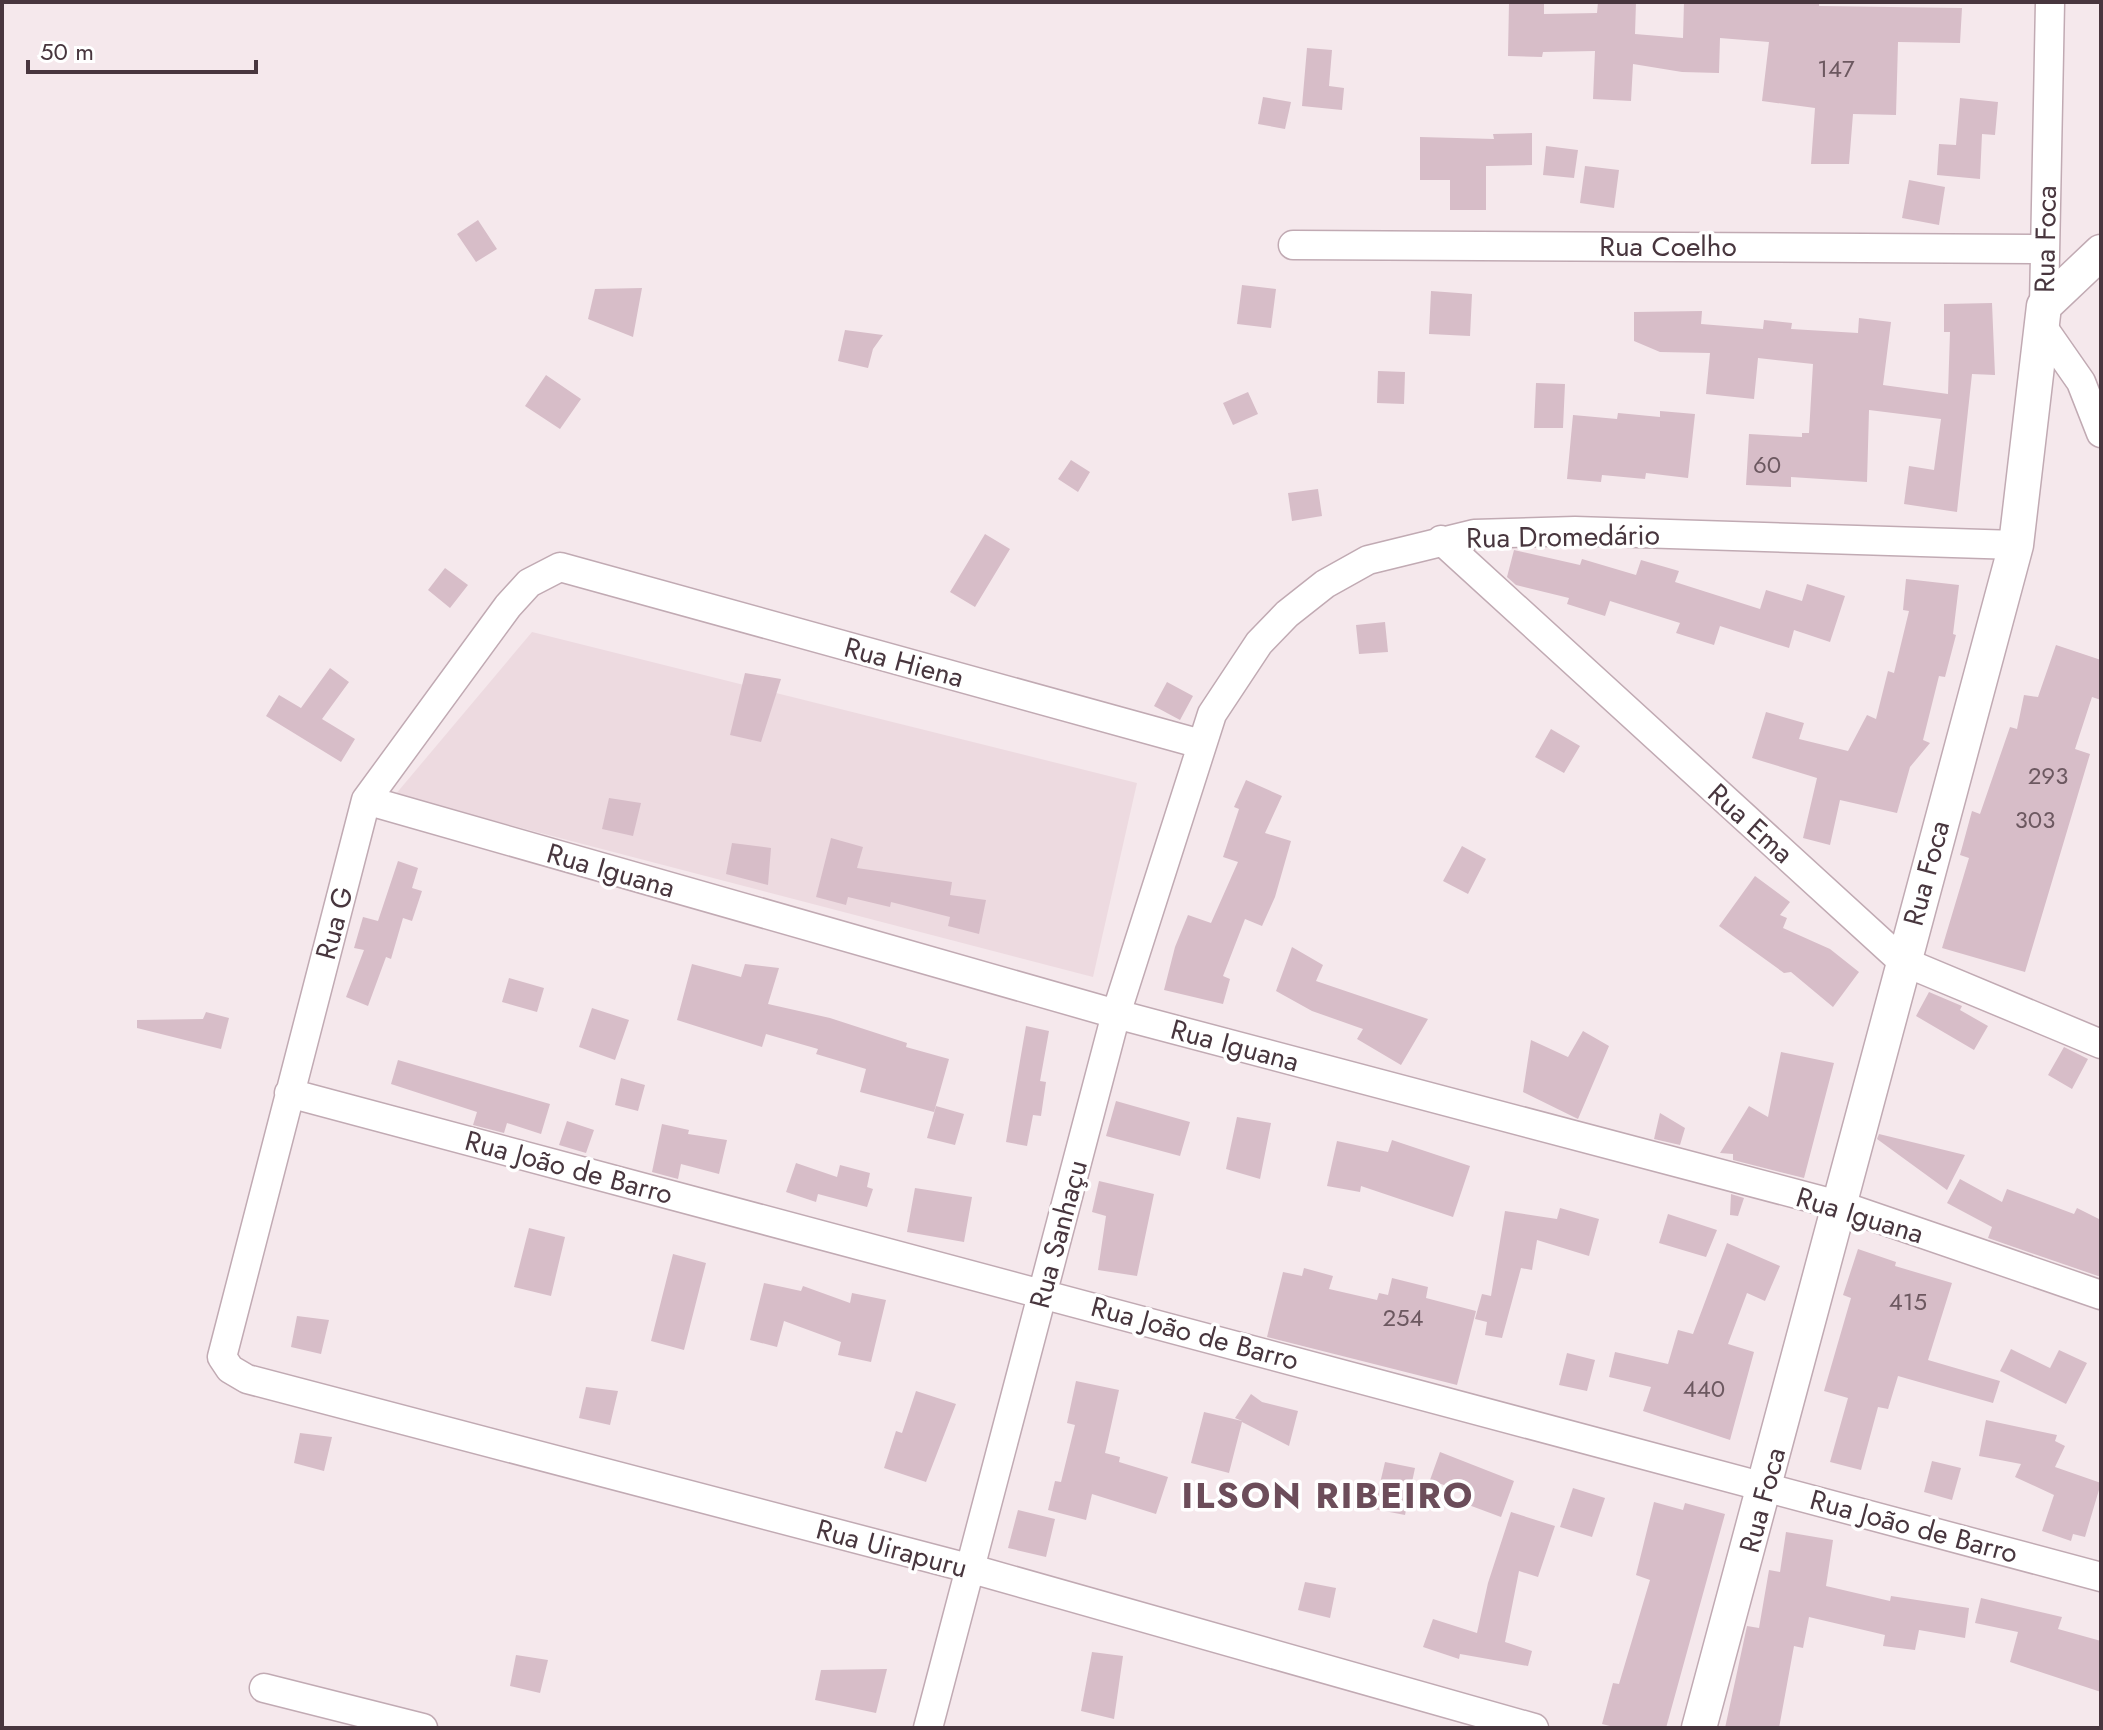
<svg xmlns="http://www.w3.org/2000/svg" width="2103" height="1730" viewBox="0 0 2103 1730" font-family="Jost,sans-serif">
	<rect width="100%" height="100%" fill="#f5e8ec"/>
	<path fill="#eddae0" d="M 532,632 L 1137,783 L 1093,977 L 395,795 Z"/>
	<path fill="#d7bdc8" d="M 1509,2 L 1544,2 L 1544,14 L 1597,13 L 1598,2 L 1636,2 L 1635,34 L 1683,38 L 1684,2 L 1819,2 L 1819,6 L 1962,8 L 1960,43 L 1898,42 L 1896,115 L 1853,114 L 1849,164 L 1811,164 L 1815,108 L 1762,101 L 1769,42 L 1720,38 L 1719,73 L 1682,72 L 1633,64 L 1631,101 L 1593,99 L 1595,51 L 1543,52 L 1542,57 L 1508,56 Z
		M 1307,48 L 1332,50 L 1329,86 L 1344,88 L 1342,110 L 1302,106 Z
		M 1263,97 L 1291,102 L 1285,129 L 1258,124 Z
		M 1960,98 L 1998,102 L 1995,135 L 1982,134 L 1980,179 L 1937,175 L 1939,144 L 1956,145 Z
		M 1532,133 L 1532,165 L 1486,166 L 1486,210 L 1450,210 L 1450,180 L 1420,180 L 1420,137 L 1494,139 L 1493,134 Z
		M 1546,146 L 1578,150 L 1574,178 L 1543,175 Z
		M 1585,166 L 1619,170 L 1614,208 L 1580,203 Z
		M 1909,180 L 1945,187 L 1939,225 L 1902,218 Z
		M 478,220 L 497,249 L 476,262 L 457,234 Z
		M 1242,285 L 1276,289 L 1271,328 L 1237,324 Z
		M 642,288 L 633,337 L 588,319 L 595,289 Z
		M 1431,291 L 1472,294 L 1470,336 L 1429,334 Z
		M 1992,303 L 1995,375 L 1972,374 L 1957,512 L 1904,504 L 1909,466 L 1934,470 L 1941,419 L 1869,410 L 1867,482 L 1791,477 L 1791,487 L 1746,485 L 1749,434 L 1802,437 L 1802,433 L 1809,433 L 1813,364 L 1758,358 L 1754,399 L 1706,394 L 1710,353 L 1660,352 L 1634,341 L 1634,312 L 1702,311 L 1701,324 L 1763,329 L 1764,320 L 1792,323 L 1791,329 L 1858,333 L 1859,318 L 1891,322 L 1883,385 L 1948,394 L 1950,332 L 1944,332 L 1944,304 Z
		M 845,330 L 883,335 L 873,349 L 868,368 L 838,361 Z
		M 1378,371 L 1405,372 L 1404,404 L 1377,403 Z
		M 546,375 L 581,399 L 560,429 L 525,406 Z
		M 1536,383 L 1565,384 L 1563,428 L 1534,428 Z
		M 1248,392 L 1258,414 L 1233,425 L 1223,403 Z
		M 1660,411 L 1695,414 L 1688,478 L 1646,473 L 1645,479 L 1602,475 L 1601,482 L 1567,479 L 1573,415 L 1617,419 L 1618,413 L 1660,417 Z
		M 1071,460 L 1090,472 L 1078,492 L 1058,479 Z
		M 1318,489 L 1322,516 L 1292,521 L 1288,493 Z
		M 985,534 L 1010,549 L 975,607 L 950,592 Z
		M 1514,550 L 1580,565 L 1582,559 L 1636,575 L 1641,560 L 1679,571 L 1675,582 L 1760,609 L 1766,590 L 1802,601 L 1807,584 L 1845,596 L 1830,642 L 1794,630 L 1789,648 L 1720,626 L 1714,645 L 1676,633 L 1680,623 L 1610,601 L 1605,616 L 1567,604 L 1569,598 L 1516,585 L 1507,577 Z
		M 445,568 L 468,585 L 450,608 L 428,590 Z
		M 1906,579 L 1959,585 L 1953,634 L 1956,635 L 1945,677 L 1939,676 L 1923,740 L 1930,743 L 1910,767 L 1897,813 L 1840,800 L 1830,845 L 1803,838 L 1817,778 L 1752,758 L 1766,712 L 1804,723 L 1799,739 L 1848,751 L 1867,715 L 1876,719 L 1888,671 L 1894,673 L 1909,611 L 1903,610 Z
		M 1385,622 L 1388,652 L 1359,654 L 1356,625 Z
		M 2056,645 L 2101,660 L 2101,700 L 2092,697 L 2075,749 L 2090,754 L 2025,972 L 1942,948 L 1969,858 L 1960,855 L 1972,811 L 1980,814 L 2010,727 L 2017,729 L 2024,695 L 2038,697 Z
		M 330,668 L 349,682 L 322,719 L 355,739 L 341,762 L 266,716 L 279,695 L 301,708 Z
		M 745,673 L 781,679 L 761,742 L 730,735 Z
		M 1167,682 L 1193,696 L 1180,720 L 1154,706 Z
		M 1551,729 L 1580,746 L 1564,773 L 1535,757 Z
		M 1246,780 L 1282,796 L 1265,833 L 1291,841 L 1275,897 L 1262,926 L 1245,919 L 1223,976 L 1230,979 L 1223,1004 L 1164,990 L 1175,947 L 1188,915 L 1211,923 L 1238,862 L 1223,857 L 1239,809 L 1234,807 Z
		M 609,798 L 641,803 L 633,836 L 602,829 Z
		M 831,838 L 863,847 L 857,868 L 952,882 L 950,895 L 986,900 L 979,934 L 948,926 L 950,917 L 891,902 L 890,907 L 848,897 L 846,905 L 816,897 Z
		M 732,843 L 771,848 L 768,885 L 726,874 Z
		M 1462,846 L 1486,859 L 1468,894 L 1443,881 Z
		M 398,861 L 418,868 L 412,888 L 422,891 L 412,921 L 403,918 L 391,959 L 386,957 L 368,1006 L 346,997 L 364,950 L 354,948 L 363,917 L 378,921 Z
		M 1755,876 L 1790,902 L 1780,915 L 1787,918 L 1783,928 L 1830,949 L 1859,972 L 1833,1007 L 1791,972 L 1784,973 L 1719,926 Z
		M 1292,947 L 1323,965 L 1316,981 L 1428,1019 L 1401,1065 L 1357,1039 L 1363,1029 L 1312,1011 L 1276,991 Z
		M 692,964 L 741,977 L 745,964 L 779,968 L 768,1004 L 830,1018 L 907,1043 L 906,1047 L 949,1059 L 934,1112 L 860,1092 L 866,1069 L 816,1054 L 818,1049 L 766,1034 L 762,1047 L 677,1020 Z
		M 509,978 L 544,988 L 537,1012 L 502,1002 Z
		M 1929,992 L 1962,1006 L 1960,1010 L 1988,1026 L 1974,1050 L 1916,1016 Z
		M 592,1008 L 629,1020 L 615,1060 L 579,1047 Z
		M 206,1012 L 229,1018 L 221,1049 L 137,1028 L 137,1020 L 203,1019 Z
		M 1026,1026 L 1049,1031 L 1040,1081 L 1046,1082 L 1041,1116 L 1033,1115 L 1027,1146 L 1006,1142 Z
		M 1583,1031 L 1609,1046 L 1578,1119 L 1523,1092 L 1531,1040 L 1568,1057 Z
		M 2064,1047 L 2088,1059 L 2072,1089 L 2048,1075 Z
		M 1781,1052 L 1834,1063 L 1804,1178 L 1733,1160 L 1733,1154 L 1720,1153 L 1749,1106 L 1768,1117 Z
		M 398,1060 L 550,1104 L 541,1134 L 507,1123 L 504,1133 L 473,1125 L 477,1112 L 391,1084 Z
		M 621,1078 L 645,1085 L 638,1111 L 615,1105 Z
		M 1116,1101 L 1190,1122 L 1180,1156 L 1106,1136 Z
		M 936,1106 L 964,1114 L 955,1145 L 927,1138 Z
		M 1660,1113 L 1685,1128 L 1680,1145 L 1654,1139 Z
		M 1237,1117 L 1271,1123 L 1260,1179 L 1226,1169 Z
		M 567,1121 L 594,1130 L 586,1153 L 559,1145 Z
		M 662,1124 L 689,1130 L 688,1134 L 727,1140 L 719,1174 L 681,1164 L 678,1179 L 652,1172 Z
		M 1879,1134 L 1965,1155 L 1947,1190 L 1877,1139 Z
		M 1392,1140 L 1470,1166 L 1453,1217 L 1361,1186 L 1360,1192 L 1327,1186 L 1337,1141 L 1388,1152 Z
		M 796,1163 L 837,1177 L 840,1165 L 870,1173 L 867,1187 L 873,1189 L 867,1207 L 818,1194 L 816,1202 L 786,1192 Z
		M 1960,1179 L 2002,1202 L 2007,1189 L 2074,1214 L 2077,1208 L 2101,1220 L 2101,1277 L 1988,1238 L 1992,1227 L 1947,1203 Z
		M 1099,1181 L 1154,1194 L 1137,1276 L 1098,1270 L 1106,1216 L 1092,1212 Z
		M 915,1188 L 972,1197 L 964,1242 L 907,1232 Z
		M 1731,1194 L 1744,1198 L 1738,1216 L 1730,1215 Z
		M 1560,1208 L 1599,1219 L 1589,1256 L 1537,1240 L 1532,1270 L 1521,1268 L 1502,1338 L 1485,1335 L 1487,1322 L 1475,1319 L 1482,1294 L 1491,1296 L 1505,1211 L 1557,1219 Z
		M 1668,1214 L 1717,1230 L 1706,1257 L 1659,1243 Z
		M 529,1228 L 565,1237 L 551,1296 L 514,1287 Z
		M 1727,1243 L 1780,1266 L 1765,1301 L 1747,1293 L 1728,1344 L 1754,1352 L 1730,1440 L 1643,1411 L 1651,1387 L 1609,1377 L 1615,1352 L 1668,1364 L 1678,1330 L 1693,1334 Z
		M 1858,1249 L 1896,1262 L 1895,1266 L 1952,1283 L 1928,1360 L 2000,1381 L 1993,1403 L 1898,1376 L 1888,1409 L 1878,1407 L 1861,1470 L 1830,1462 L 1848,1398 L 1824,1391 L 1851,1298 L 1843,1295 Z
		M 673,1254 L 706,1263 L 684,1350 L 651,1341 Z
		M 1304,1268 L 1333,1276 L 1329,1289 L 1377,1300 L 1379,1293 L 1388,1295 L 1392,1278 L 1428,1287 L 1426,1298 L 1476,1311 L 1457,1385 L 1267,1337 L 1283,1272 L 1302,1276 Z
		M 764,1283 L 801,1291 L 803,1286 L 850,1303 L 852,1293 L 886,1300 L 871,1362 L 838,1355 L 841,1342 L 784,1321 L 777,1347 L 750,1340 Z
		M 297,1316 L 329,1320 L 321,1354 L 291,1347 Z
		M 2011,1349 L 2050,1368 L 2059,1350 L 2087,1363 L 2066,1404 L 2000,1371 Z
		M 1567,1353 L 1595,1360 L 1587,1391 L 1559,1385 Z
		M 1076,1381 L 1119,1390 L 1105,1453 L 1120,1457 L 1119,1462 L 1168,1477 L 1156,1514 L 1092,1494 L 1086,1520 L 1048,1510 L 1055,1481 L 1061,1482 L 1075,1425 L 1067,1423 Z
		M 586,1387 L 618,1391 L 610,1425 L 579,1418 Z
		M 916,1391 L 956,1404 L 926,1482 L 884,1468 L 896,1431 L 902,1433 Z
		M 1251,1394 L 1262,1402 L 1298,1411 L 1289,1446 L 1242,1422 L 1229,1473 L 1191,1463 L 1204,1412 L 1242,1421 L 1235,1418 Z
		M 1986,1420 L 2057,1435 L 2055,1441 L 2065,1446 L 2055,1467 L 2101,1483 L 2085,1537 L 2073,1534 L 2071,1541 L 2042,1531 L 2054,1495 L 2015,1477 L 2021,1464 L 1979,1456 Z
		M 300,1433 L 332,1437 L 324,1471 L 294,1463 Z
		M 1440,1452 L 1514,1481 L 1501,1517 L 1466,1504 L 1469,1494 L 1430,1480 Z
		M 1932,1461 L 1961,1468 L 1952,1500 L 1924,1492 Z
		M 1385,1462 L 1415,1468 L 1405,1515 L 1374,1509 Z
		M 1573,1488 L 1605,1498 L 1592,1537 L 1560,1527 Z
		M 1654,1502 L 1683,1510 L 1685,1503 L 1725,1514 L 1666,1728 L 1618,1728 L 1602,1724 L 1613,1683 L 1619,1684 L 1650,1580 L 1636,1575 Z
		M 1018,1510 L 1055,1519 L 1046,1557 L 1008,1548 Z
		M 1511,1512 L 1555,1526 L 1538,1577 L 1519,1571 L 1505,1642 L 1532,1651 L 1528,1666 L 1460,1654 L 1459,1659 L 1423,1647 L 1433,1619 L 1477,1633 L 1488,1583 Z
		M 1786,1532 L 1833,1540 L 1826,1586 L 1890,1601 L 1891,1596 L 1969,1608 L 1965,1638 L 1919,1630 L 1915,1650 L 1883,1646 L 1885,1635 L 1809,1617 L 1803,1648 L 1794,1646 L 1779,1728 L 1725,1728 L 1747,1626 L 1759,1628 L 1769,1570 L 1780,1572 Z
		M 1305,1582 L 1336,1588 L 1330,1618 L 1298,1610 Z
		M 1981,1598 L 2062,1617 L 2058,1629 L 2101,1641 L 2101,1692 L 2010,1662 L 2018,1632 L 1975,1623 Z
		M 1092,1652 L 1123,1656 L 1114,1719 L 1081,1711 Z
		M 516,1655 L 548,1660 L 540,1693 L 510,1686 Z
		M 887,1669 L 876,1713 L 815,1700 L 821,1670 Z"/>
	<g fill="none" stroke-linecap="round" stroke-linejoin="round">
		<g stroke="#c1aab3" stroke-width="31">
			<path id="minor" d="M 1293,245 L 2043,249
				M 2044,306 L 2050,2
				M 2042,326 L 2081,382 L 2101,433
				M 1441,540 L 1902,961 L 2101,1044
				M 1201,744 L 560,567 L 529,583 L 508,606 L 366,800 L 222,1357 L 230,1369 L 247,1379 L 972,1569 L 1534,1728
				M 366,800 L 1116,1014 L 1842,1206 L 2101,1295
				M 289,1093 L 2101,1577
				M 264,1688 L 423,1728
				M 928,1728 L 1116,1014 L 1212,714 L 1259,643 L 1287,614 L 1325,584 L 1368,560 L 1474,534 L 1575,531 L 2016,545"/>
		</g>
		<g stroke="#c1aab3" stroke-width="37">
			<path id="tertiary" d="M 1699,1728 L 2016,545 L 2044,306 L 2101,252"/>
		</g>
		<use href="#minor" stroke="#fff" stroke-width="28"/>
		<use href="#tertiary" stroke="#fff" stroke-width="34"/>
	</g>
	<g text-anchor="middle" stroke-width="7" stroke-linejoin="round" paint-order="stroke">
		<g font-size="24" fill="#6c5860">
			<text x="1836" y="77">147</text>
			<text x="1767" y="473">60</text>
			<text x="2048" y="784">293</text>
			<text x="2035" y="828">303</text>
			<text x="1908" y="1310">415</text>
			<text x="1403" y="1326">254</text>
			<text x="1704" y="1397">440</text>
		</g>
		<g font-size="28" fill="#48363e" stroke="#fff">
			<text transform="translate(2045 239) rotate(-89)" y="10">Rua Foca</text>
			<text x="1668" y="256">Rua Coelho</text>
			<text transform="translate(1563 536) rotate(-1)" y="10">Rua Dromedário</text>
			<text transform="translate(904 662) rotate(15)" y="10">Rua Hiena</text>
			<text transform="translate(1751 823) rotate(42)" y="10">Rua Ema</text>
			<text transform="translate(611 870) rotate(16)" y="10">Rua Iguana</text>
			<text transform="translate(1926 873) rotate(-75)" y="10">Rua Foca</text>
			<text transform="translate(334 923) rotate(-75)" y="10">Rua G</text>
			<text transform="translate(1235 1045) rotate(15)" y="10">Rua Iguana</text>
			<text transform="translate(569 1167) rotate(15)" y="10">Rua João de Barro</text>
			<text transform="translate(1860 1215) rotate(17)" y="10">Rua Iguana</text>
			<text transform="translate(1058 1234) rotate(-75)" y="10">Rua Sanhaçu</text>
			<text transform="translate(1195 1333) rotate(15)" y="10">Rua João de Barro</text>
			<text transform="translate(1762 1500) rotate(-75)" y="10">Rua Foca</text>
			<text transform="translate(1914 1526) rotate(15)" y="10">Rua João de Barro</text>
			<text transform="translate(892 1548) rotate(15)" y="10">Rua Uirapuru</text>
		</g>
		<g font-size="36" font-weight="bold" letter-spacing="2" fill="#6c4d5a" stroke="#fff">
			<text x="1328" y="1508">ILSON RIBEIRO</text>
		</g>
	</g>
	<rect width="2103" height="1730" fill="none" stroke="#48363e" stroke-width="8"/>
	<path d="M28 60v12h228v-12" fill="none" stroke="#48363e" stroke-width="4"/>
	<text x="40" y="60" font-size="24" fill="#48363e" stroke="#ffffff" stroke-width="6" paint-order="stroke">50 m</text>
</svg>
